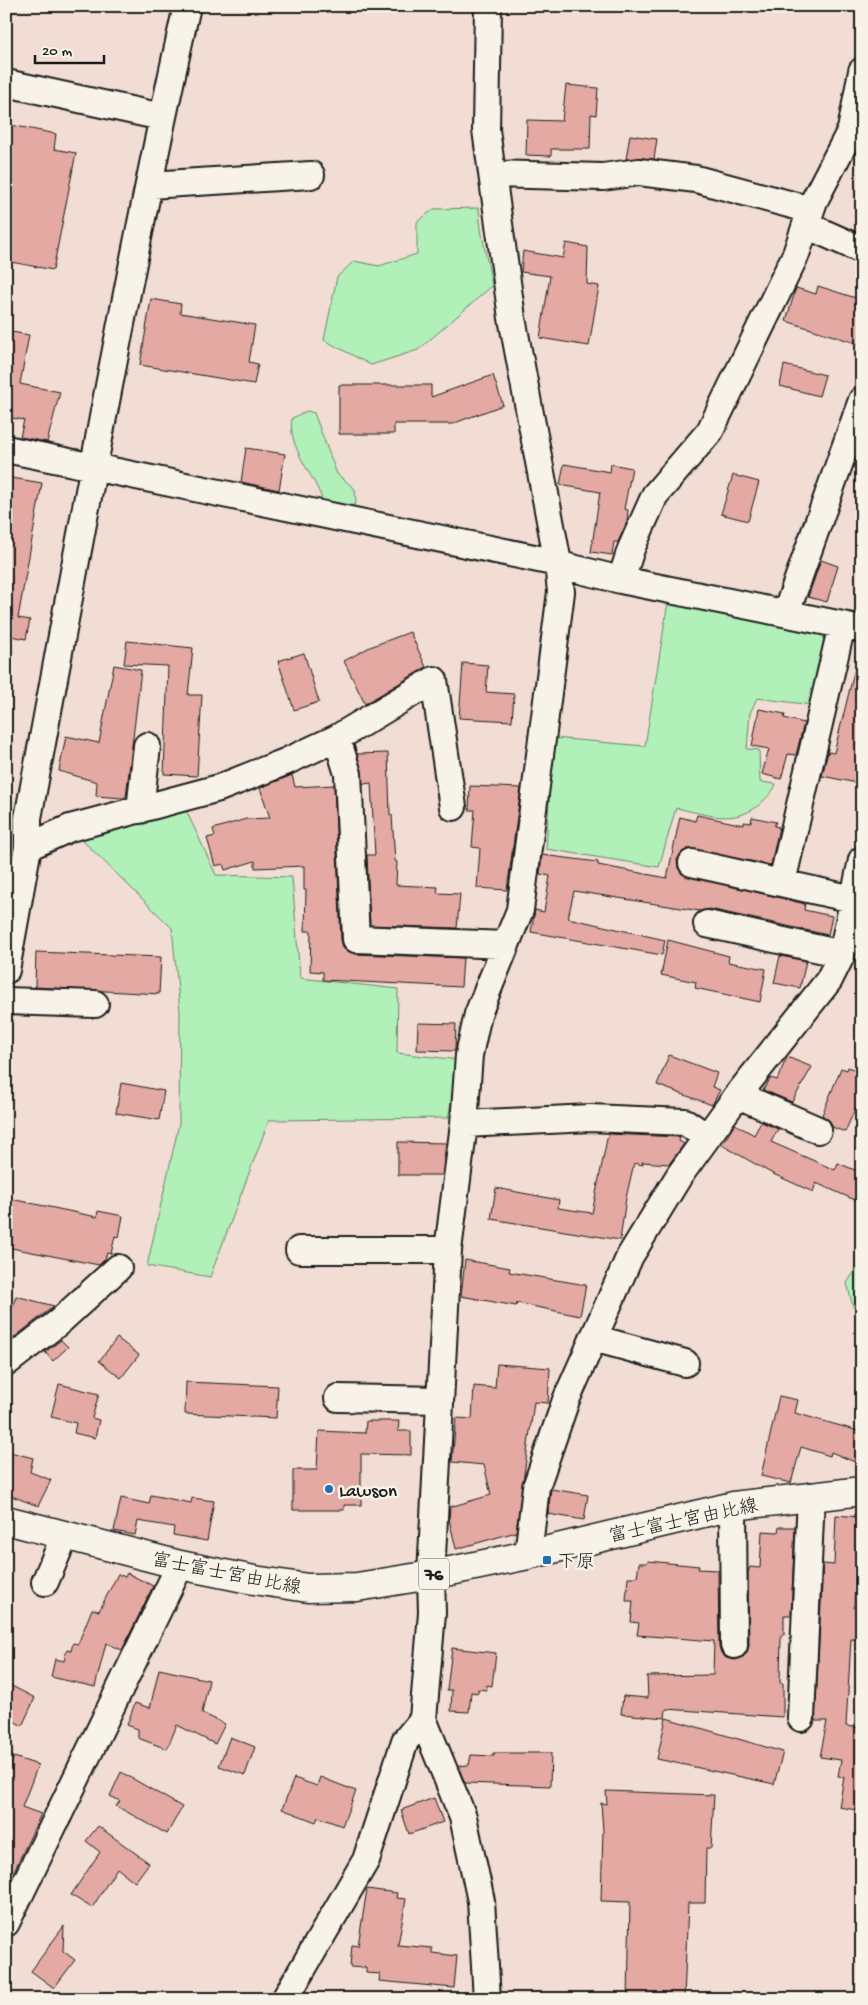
<svg xmlns="http://www.w3.org/2000/svg" width="868" height="2005" viewBox="0 0 868 2005" font-family="'Gochi Hand','Klee One',sans-serif">
	<rect width="100%" height="100%" fill="#f1ddd3"/>
	<filter id="ink" filterUnits="userSpaceOnUse"><feTurbulence type="fractalNoise" baseFrequency=".02" numOctaves="2"/><feDisplacementMap in="SourceGraphic" scale="10" xChannelSelector="R" yChannelSelector="G"/><feConvolveMatrix kernelMatrix="1 2 1 2 8 2 1 2 1" color-interpolation-filters="sRGB"/></filter>
	<g filter="url(#ink)">
		<path fill="#b1f0b8" stroke="#66866a" d="M 479,208 C 480,235 488,260 492,286 L 418,350 L 371,365 L 324,340 L 337,277 L 354,261 L 379,266 L 417,254 L 417,222 L 434,209 Z
			M 307,411 L 314,413 L 337,474 L 355,489 L 356,504 L 344,509 L 323,502 C 315,475 287,448 292,418 Z
			M 668,602 L 833,632 L 812,705 L 757,698 L 750,713 L 747,749 L 759,750 L 760,782 L 776,784 C 772,794 766,798 759,805 C 733,826 706,814 676,808 L 659,867 L 546,849 L 553,738 L 645,746 Z
			M 185,808 L 216,875 L 292,877 L 300,978 L 398,989 L 397,1053 L 460,1060 L 448,1118 L 269,1120 L 210,1277 L 147,1266 L 179,1124 L 180,1011 L 172,928 L 77,835 Z
			M 862,1260 L 862,1308 L 853,1307 L 847,1283 Z"/>
		<path fill="#e3a9a2" stroke="#1c1c1c" d="M 566,85 L 598,88 L 596,115 L 591,114 L 590,149 L 551,149 L 551,156 L 526,155 L 527,120 L 562,121 Z
			M 6,124 L 56,134 L 54,149 L 76,153 L 53,270 L 6,261 Z
			M 630,135 L 657,139 L 654,159 L 626,159 Z
			M 566,243 L 588,247 L 587,284 L 599,286 L 589,346 L 540,338 L 550,276 L 521,272 L 523,251 L 563,258 Z
			M 818,286 L 862,300 L 862,345 L 786,321 L 796,288 L 816,294 Z
			M 151,299 L 181,304 L 180,313 L 255,325 L 249,362 L 258,364 L 254,384 L 140,365 Z
			M 6,331 L 29,335 L 20,384 L 60,392 L 47,442 L 20,437 L 24,420 L 6,417 Z
			M 784,365 L 825,375 L 819,396 L 780,386 Z
			M 493,375 L 503,405 L 452,424 L 394,424 L 394,434 L 339,434 L 339,385 L 431,385 L 431,397 Z
			M 246,448 L 285,454 L 279,490 L 241,482 Z
			M 564,464 L 610,472 L 611,464 L 632,468 L 624,509 L 628,510 L 627,522 L 618,542 L 614,542 L 612,555 L 591,552 L 600,492 L 560,485 Z
			M 733,475 L 759,482 L 748,521 L 721,514 Z
			M 6,477 L 42,483 L 18,618 L 30,620 L 26,639 L 6,635 Z
			M 821,560 L 838,566 L 827,602 L 808,597 Z
			M 410,632 L 426,667 L 365,704 L 344,661 L 370,647 Z
			M 127,641 L 193,648 L 188,695 L 202,695 L 197,776 L 164,774 L 168,666 L 124,664 Z
			M 304,653 L 319,702 L 294,710 L 278,661 Z
			M 463,663 L 488,665 L 486,692 L 514,694 L 512,721 L 459,718 Z
			M 114,665 L 141,670 L 126,797 L 123,798 L 96,796 L 97,782 L 59,771 L 66,736 L 99,743 Z
			M 855,668 L 862,669 L 862,760 L 857,783 L 822,776 L 828,752 L 834,753 Z
			M 759,709 L 785,714 L 784,718 L 804,723 L 796,755 L 788,754 L 781,779 L 762,774 L 769,749 L 752,746 Z
			M 388,753 L 390,815 L 392,815 L 395,861 L 397,862 L 396,885 L 438,887 L 437,893 L 460,894 L 457,928 L 370,925 L 367,855 L 375,855 L 371,783 L 363,784 L 357,754 Z
			M 292,775 L 295,787 L 334,785 L 341,940 L 343,947 L 355,954 L 463,958 L 461,987 L 323,980 L 323,972 L 310,971 L 311,931 L 305,931 L 306,890 L 304,890 L 304,866 L 255,868 L 255,861 L 225,870 L 223,864 L 215,866 L 207,838 L 215,836 L 213,829 L 246,819 L 270,818 L 260,788 Z
			M 470,786 L 521,788 L 507,890 L 477,888 L 480,848 L 472,847 L 475,810 L 469,810 Z
			M 697,815 L 744,825 L 744,822 L 751,823 L 752,817 L 776,822 L 774,826 L 779,827 L 771,865 L 688,849 L 681,853 L 677,860 L 678,868 L 682,874 L 805,904 L 804,910 L 832,916 L 828,935 L 710,909 L 700,911 L 574,891 L 568,918 L 665,940 L 662,955 L 531,932 L 535,910 L 544,912 L 550,876 L 540,874 L 542,855 L 598,862 L 598,865 L 667,878 L 680,817 L 695,821 Z
			M 668,940 L 729,956 L 728,962 L 766,969 L 760,1002 L 695,988 L 696,982 L 661,975 Z
			M 36,952 L 161,957 L 159,994 L 35,987 Z
			M 780,956 L 806,961 L 800,988 L 774,983 Z
			M 418,1023 L 456,1024 L 455,1051 L 417,1050 Z
			M 669,1055 L 717,1073 L 712,1087 L 720,1090 L 712,1105 L 657,1085 Z
			M 787,1057 L 812,1067 L 792,1102 L 763,1090 L 771,1078 L 777,1080 Z
			M 848,1067 L 862,1072 L 862,1093 L 845,1132 L 832,1127 L 830,1121 L 822,1115 L 841,1068 L 847,1070 Z
			M 121,1083 L 164,1091 L 159,1120 L 116,1113 Z
			M 761,1122 L 778,1129 L 771,1142 L 835,1170 L 838,1163 L 862,1173 L 862,1203 L 816,1183 L 813,1192 L 771,1173 L 722,1145 L 735,1124 L 754,1135 Z
			M 608,1134 L 680,1137 L 679,1141 L 684,1144 L 669,1164 L 642,1162 L 643,1165 L 634,1163 L 626,1198 L 620,1240 L 491,1219 L 496,1188 L 559,1200 L 558,1208 L 592,1213 Z
			M 398,1142 L 446,1143 L 442,1175 L 398,1175 Z
			M 6,1198 L 97,1217 L 98,1211 L 123,1216 L 119,1237 L 115,1236 L 111,1254 L 107,1253 L 105,1259 L 99,1265 L 6,1247 Z
			M 465,1260 L 510,1268 L 509,1272 L 586,1285 L 580,1316 L 517,1303 L 516,1306 L 461,1296 Z
			M 16,1296 L 54,1306 L 6,1344 L 6,1330 Z
			M 117,1338 L 139,1355 L 121,1378 L 99,1361 Z
			M 61,1340 L 68,1347 L 53,1361 L 45,1352 Z
			M 497,1364 L 550,1368 L 548,1403 L 534,1402 L 516,1532 L 456,1549 L 449,1519 L 450,1507 L 491,1495 L 484,1465 L 452,1462 L 456,1418 L 472,1419 L 474,1386 L 495,1388 Z
			M 186,1382 L 278,1386 L 276,1418 L 185,1414 Z
			M 59,1384 L 99,1394 L 92,1418 L 99,1420 L 95,1438 L 74,1433 L 76,1423 L 51,1417 Z
			M 779,1396 L 798,1400 L 795,1413 L 862,1432 L 862,1465 L 831,1452 L 830,1456 L 801,1447 L 791,1483 L 761,1476 Z
			M 366,1421 L 399,1421 L 398,1431 L 411,1431 L 411,1455 L 361,1454 L 361,1505 L 344,1505 L 344,1510 L 293,1510 L 293,1470 L 317,1470 L 319,1431 L 365,1433 Z
			M 6,1451 L 33,1458 L 30,1472 L 51,1480 L 38,1506 L 6,1494 Z
			M 551,1489 L 588,1495 L 584,1520 L 548,1514 Z
			M 151,1495 L 191,1503 L 192,1498 L 214,1501 L 207,1541 L 173,1535 L 174,1527 L 138,1521 L 135,1535 L 114,1531 L 121,1498 L 149,1504 Z
			M 836,1515 L 860,1517 L 859,1556 L 857,1556 L 854,1608 L 862,1609 L 862,1640 L 851,1639 L 846,1726 L 862,1728 L 862,1811 L 839,1807 L 844,1777 L 838,1776 L 841,1760 L 820,1757 L 827,1721 L 815,1721 L 823,1564 L 834,1565 Z
			M 779,1527 L 795,1527 L 791,1615 L 784,1615 L 784,1635 L 781,1635 L 780,1683 L 783,1683 L 783,1717 L 666,1709 L 665,1718 L 621,1714 L 623,1696 L 648,1698 L 647,1676 L 713,1675 L 714,1641 L 637,1635 L 639,1623 L 631,1622 L 633,1601 L 626,1601 L 628,1577 L 637,1577 L 639,1563 L 647,1563 L 648,1561 L 699,1566 L 698,1569 L 718,1570 L 719,1646 L 721,1653 L 726,1658 L 735,1660 L 742,1658 L 747,1653 L 749,1645 L 748,1572 L 750,1567 L 760,1568 L 762,1531 L 778,1532 Z
			M 127,1573 L 153,1586 L 122,1650 L 106,1643 L 95,1687 L 51,1677 L 55,1659 L 64,1661 L 67,1650 L 71,1651 L 73,1643 L 78,1644 L 92,1609 L 99,1611 L 118,1574 L 125,1577 Z
			M 452,1648 L 496,1653 L 492,1686 L 487,1685 L 486,1690 L 478,1689 L 478,1693 L 471,1692 L 469,1712 L 451,1711 L 452,1690 L 447,1690 Z
			M 159,1669 L 209,1680 L 202,1713 L 225,1724 L 215,1744 L 177,1725 L 167,1749 L 138,1738 L 138,1729 L 127,1725 L 135,1703 L 150,1708 Z
			M 6,1683 L 35,1698 L 22,1726 L 6,1716 Z
			M 666,1718 L 783,1752 L 774,1784 L 657,1759 Z
			M 230,1737 L 255,1747 L 245,1775 L 219,1766 Z
			M 493,1753 L 551,1753 L 550,1786 L 465,1783 L 458,1766 L 469,1765 L 471,1755 L 494,1756 Z
			M 14,1757 L 38,1765 L 22,1807 L 41,1814 L 6,1888 L 6,1776 Z
			M 121,1772 L 182,1807 L 167,1834 L 116,1806 L 120,1801 L 110,1796 Z
			M 320,1777 L 356,1791 L 342,1826 L 318,1817 L 316,1822 L 282,1809 L 294,1778 L 317,1786 Z
			M 606,1791 L 714,1795 L 711,1848 L 706,1848 L 705,1903 L 688,1903 L 684,1999 L 628,1999 L 630,1902 L 601,1901 L 603,1830 L 601,1803 L 607,1804 Z
			M 434,1798 L 443,1822 L 409,1834 L 401,1810 Z
			M 98,1826 L 149,1863 L 135,1882 L 117,1868 L 92,1908 L 71,1895 L 100,1852 L 86,1841 Z
			M 367,1889 L 397,1893 L 396,1898 L 406,1899 L 398,1945 L 432,1948 L 432,1953 L 457,1956 L 454,1988 L 379,1981 L 380,1974 L 366,1973 L 366,1968 L 350,1967 L 352,1945 L 358,1946 Z
			M 64,1926 L 63,1951 L 75,1960 L 54,1988 L 31,1971 Z"/>
		<g fill="none" stroke-linecap="round" stroke-linejoin="round">
			<g stroke="#1c1c1c" stroke-width="30">
				<path id="minor" d="M 6,83 L 162,117
					M 492,174 L 603,177 L 639,172 L 696,179 L 811,210
					M 149,185 L 311,175
					M 806,225 L 862,250
					M 6,449 L 558,563 L 568,567 L 621,580 L 862,629
					M 621,580 L 631,549 L 655,495 L 710,431 L 796,254 L 814,201 L 851,130 L 862,71
					M 786,613 L 862,400
					M 337,738 L 348,774 L 356,939 L 506,945
					M 140,810 L 147,746
					M 28,847 L 70,828 L 219,788 L 285,762 L 337,738 L 434,680 L 453,807
					M 692,863 L 853,899
					M 782,882 L 842,625
					M 707,924 L 842,954
					M 6,970 L 28,847 L 28,818 C 79,547 127,275 187,6
					M 6,1001 L 95,1004
					M 738,1095 L 818,1130
					M 464,1124 L 590,1118 L 685,1122 L 707,1137
					M 299,1250 L 448,1250
					M 593,1338 L 685,1363
					M 6,1363 L 59,1322 L 118,1268
					M 338,1398 L 440,1400
					M 733,1506 L 734,1645
					M 528,1555 L 536,1487 L 566,1400 L 630,1256 L 679,1176 L 737,1096 L 829,980 L 842,954 L 862,860
					M 45,1582 L 65,1535
					M 801,1718 L 811,1496
					M 423,1719 L 463,1817 L 481,1901 L 487,1999
					M 6,1923 L 180,1565
					M 285,1999 L 366,1860 L 405,1741 L 423,1719 L 432,1613 L 431,1575 L 448,1250 L 464,1124 L 469,1055 L 478,1014 L 520,910 L 561,592 L 558,563 L 512,318 L 486,130 L 488,6"/>
			</g>
			<g stroke="#1c1c1c" stroke-width="31">
				<path id="primary" d="M 6,1520 L 180,1565 L 254,1580 L 308,1588 L 357,1587 L 431,1575 L 528,1555 L 733,1506 L 862,1491"/>
			</g>
			<use href="#minor" stroke="#f7f3e8" stroke-width="26"/>
			<use href="#primary" stroke="#f7f3e8" stroke-width="28"/>
		</g>
	</g>
	<g fill="#1f6fb2" stroke="#f7f3e8" stroke-width="2">
		<circle cx="329" cy="1489" r="5"/>
		<rect x="542" y="1555" width="10" height="10" rx="2.5"/>
	</g>
	<g text-anchor="middle" stroke-width="5" stroke-linejoin="round" paint-order="stroke">
		<rect fill="#f7f3e8" stroke="#5e5c59" stroke-width="1" x="419" y="1558.5" width="30" height="31" rx="4"/>
		<g font-size="18" font-weight="bold" fill="#1c1c1c">
			<text x="434" y="1580">76</text>
		</g>
		<g font-size="19" fill="#1c1c1c" stroke="#f7f3e8" text-anchor="start">
			<text x="339" y="1496">Lawson</text>
			<text x="557" y="1567">下原</text>
		</g>
		<g font-size="19" fill="#1c1c1c" stroke="#f7f3e8">
			<text transform="translate(683 1519) rotate(-12)" y="7">富士富士宮由比線</text>
			<text transform="translate(227 1572) rotate(11)" y="7">富士富士宮由比線</text>
		</g>
	</g>
	<rect width="868" height="2005" fill="none" stroke="#f7f3e8" stroke-width="25"/>
	<rect x="12" y="12" width="843" height="1980" fill="none" stroke="#1c1c1c" stroke-width="2" filter="url(#ink)"/>
	<path d="M35 55v8h69v-8" fill="none" stroke="#1c1c1c" stroke-width="2.5"/>
	<text x="42" y="55" font-size="15" fill="#1c1c1c" stroke="#f7f3e8" stroke-width="4" paint-order="stroke">20 m</text>
</svg>
